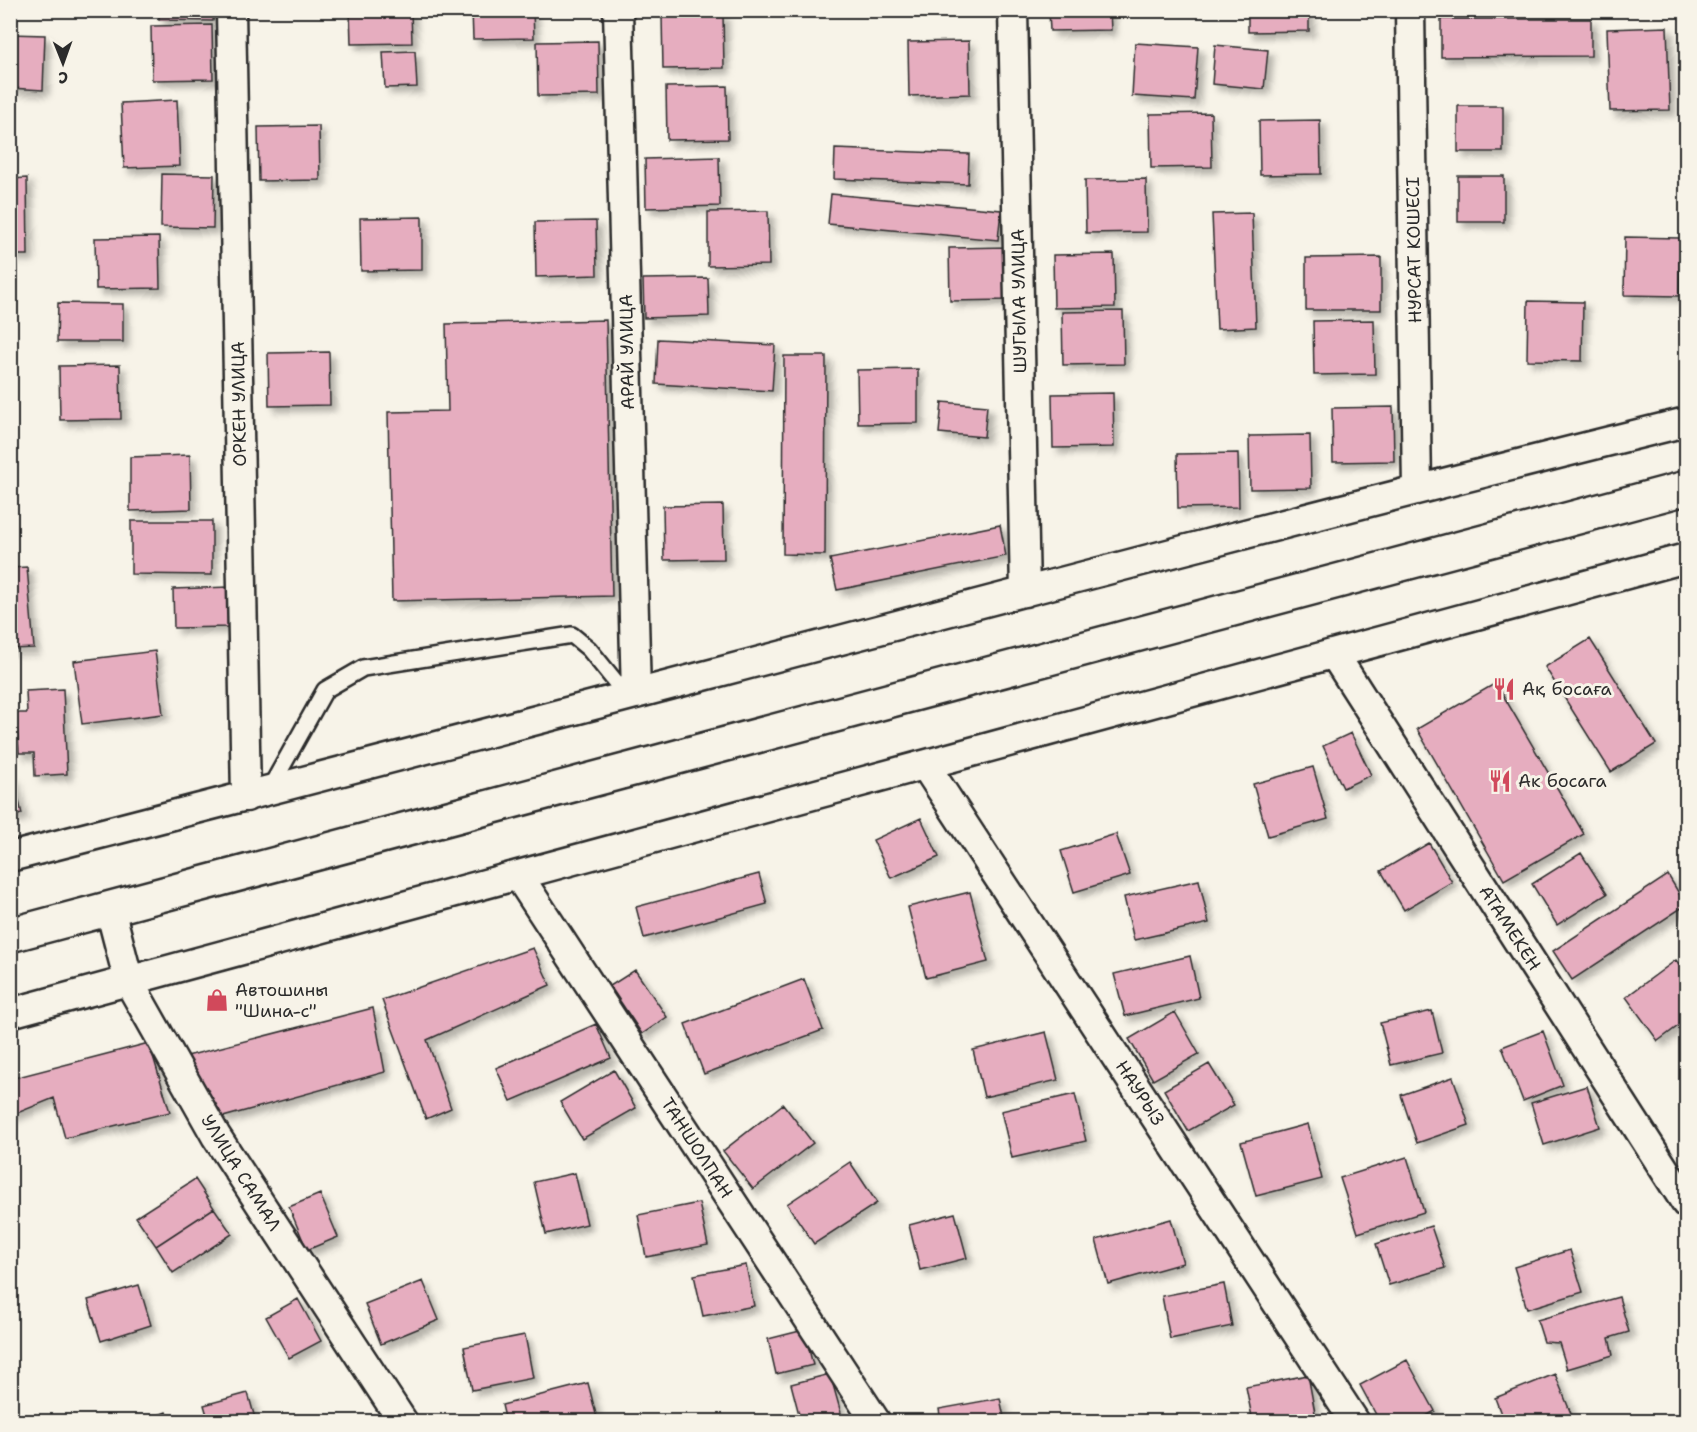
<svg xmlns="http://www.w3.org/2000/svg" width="1697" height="1432" viewBox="0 0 1697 1432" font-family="'Shantell Sans',sans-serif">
	<defs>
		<filter id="shadow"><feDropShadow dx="5.5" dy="5.5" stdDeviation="3" flood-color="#0004"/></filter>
	</defs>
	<rect width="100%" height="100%" fill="#f7f3e8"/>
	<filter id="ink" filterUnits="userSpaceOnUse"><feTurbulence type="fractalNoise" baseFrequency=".0167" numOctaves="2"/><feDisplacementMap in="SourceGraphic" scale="12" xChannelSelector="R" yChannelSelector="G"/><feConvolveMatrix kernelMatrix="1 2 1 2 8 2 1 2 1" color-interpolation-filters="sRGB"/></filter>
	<g filter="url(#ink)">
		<path fill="#e6adbf" stroke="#2b2b2b" stroke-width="1.5" filter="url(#shadow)" d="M 159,10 L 214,10 L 213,21 L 159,20 Z
			M 350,10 L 411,10 L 412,43 L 351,44 Z
			M 472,10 L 533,10 L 534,38 L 473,39 Z
			M 1049,10 L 1110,10 L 1111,30 L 1050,31 Z
			M 1248,10 L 1309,10 L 1309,31 L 1248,32 Z
			M 1449,10 L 1494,10 L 1494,17 L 1449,18 Z
			M 723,14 L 724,68 L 663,69 L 662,15 Z
			M 1441,19 L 1591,19 L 1591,56 L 1441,57 Z
			M 212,25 L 213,79 L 152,80 L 151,26 Z
			M 1667,27 L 1670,110 L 1610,111 L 1607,29 Z
			M 10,34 L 45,35 L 43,90 L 10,88 Z
			M 598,41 L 599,95 L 538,96 L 537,42 Z
			M 969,41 L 970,94 L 909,96 L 908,42 Z
			M 1135,43 L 1198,47 L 1194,100 L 1132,96 Z
			M 1215,45 L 1268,50 L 1264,89 L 1212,84 Z
			M 415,51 L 417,87 L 385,88 L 383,52 Z
			M 727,86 L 728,139 L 667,140 L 666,87 Z
			M 177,100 L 180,166 L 124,168 L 121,103 Z
			M 1458,106 L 1503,106 L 1503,152 L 1458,152 Z
			M 1211,113 L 1212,167 L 1151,168 L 1150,114 Z
			M 1320,120 L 1321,174 L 1260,175 L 1259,121 Z
			M 319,126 L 320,180 L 259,181 L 258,127 Z
			M 835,149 L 969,154 L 968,184 L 834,179 Z
			M 719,157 L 720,206 L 646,208 L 645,159 Z
			M 162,174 L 214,175 L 213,228 L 161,227 Z
			M 1458,176 L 1504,176 L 1504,222 L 1458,222 Z
			M 27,178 L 28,255 L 10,255 L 10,179 Z
			M 1146,179 L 1147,232 L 1086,233 L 1085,180 Z
			M 831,194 L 1001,210 L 998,240 L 828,224 Z
			M 768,211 L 769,265 L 708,266 L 708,212 Z
			M 1252,213 L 1256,327 L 1217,329 L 1212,214 Z
			M 422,217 L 422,270 L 361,271 L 360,218 Z
			M 596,221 L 597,275 L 536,277 L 535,222 Z
			M 159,237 L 160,288 L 96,289 L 95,238 Z
			M 1625,237 L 1680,238 L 1679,296 L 1624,295 Z
			M 1010,247 L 1010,300 L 950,301 L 949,248 Z
			M 1114,254 L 1115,307 L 1054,308 L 1053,255 Z
			M 1381,257 L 1381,310 L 1306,310 L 1306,258 Z
			M 708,278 L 709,316 L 644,318 L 643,279 Z
			M 1528,301 L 1583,302 L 1582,361 L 1527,360 Z
			M 58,303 L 123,304 L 123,342 L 57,342 Z
			M 1123,311 L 1124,364 L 1063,365 L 1062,312 Z
			M 606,320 L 612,596 L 392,601 L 388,412 L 448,411 L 446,324 Z
			M 1374,320 L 1375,374 L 1314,375 L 1313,321 Z
			M 658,339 L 775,345 L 772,391 L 656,384 Z
			M 329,352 L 330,405 L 269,406 L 268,353 Z
			M 784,356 L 826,356 L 825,555 L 783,554 Z
			M 120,365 L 121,419 L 60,420 L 59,366 Z
			M 918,369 L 918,423 L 858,424 L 857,370 Z
			M 1113,393 L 1114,447 L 1053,448 L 1052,394 Z
			M 942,402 L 987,406 L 984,437 L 939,433 Z
			M 1393,407 L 1394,461 L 1333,462 L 1332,408 Z
			M 1310,435 L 1311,488 L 1250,489 L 1249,436 Z
			M 1238,453 L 1239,507 L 1178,508 L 1177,454 Z
			M 190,455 L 191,509 L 130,511 L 130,457 Z
			M 723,505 L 724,559 L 664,560 L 663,506 Z
			M 131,521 L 212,521 L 212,575 L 131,574 Z
			M 1000,525 L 1006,556 L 837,590 L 830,559 Z
			M 27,567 L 34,648 L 10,649 L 10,568 Z
			M 229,587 L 230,627 L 174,628 L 173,589 Z
			M 1590,639 L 1656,744 L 1611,772 L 1545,667 Z
			M 155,651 L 163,714 L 82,724 L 74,661 Z
			M 1496,683 L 1584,834 L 1504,880 L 1417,729 Z
			M 63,689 L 67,774 L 35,776 L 34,753 L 19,753 L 16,713 L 27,713 L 26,691 Z
			M 1351,733 L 1371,775 L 1343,788 L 1323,746 Z
			M 1313,767 L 1328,819 L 1268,836 L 1253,784 Z
			M 13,776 L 22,814 L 10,817 L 10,777 Z
			M 921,818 L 939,857 L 891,878 L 873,840 Z
			M 1116,834 L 1130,875 L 1074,892 L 1061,851 Z
			M 1429,843 L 1452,882 L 1404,910 L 1381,871 Z
			M 1581,853 L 1607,894 L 1557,925 L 1532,884 Z
			M 759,874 L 767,904 L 644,938 L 636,907 Z
			M 1668,875 L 1686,905 L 1572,980 L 1553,951 Z
			M 1199,880 L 1209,923 L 1134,940 L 1124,897 Z
			M 970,892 L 988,962 L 926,978 L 908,907 Z
			M 533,948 L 550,985 L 427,1040 L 451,1108 L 426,1119 L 382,1000 Z
			M 1190,956 L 1199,998 L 1125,1016 L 1114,974 Z
			M 1676,960 L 1686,974 L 1686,1020 L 1658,1041 L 1626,997 Z
			M 635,970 L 667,1017 L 642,1034 L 610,986 Z
			M 804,979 L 823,1030 L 704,1074 L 685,1024 Z
			M 373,1008 L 385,1072 L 223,1117 L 187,1056 Z
			M 1432,1011 L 1442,1053 L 1391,1065 L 1380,1023 Z
			M 1175,1012 L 1199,1054 L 1153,1080 L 1129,1039 Z
			M 596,1024 L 611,1058 L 511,1101 L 496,1068 Z
			M 1543,1031 L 1563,1085 L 1523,1101 L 1502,1047 Z
			M 1046,1032 L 1058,1080 L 984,1097 L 973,1050 Z
			M 149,1043 L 170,1112 L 65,1138 L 54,1098 L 10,1116 L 10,1079 Z
			M 1209,1064 L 1234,1105 L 1188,1131 L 1164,1090 Z
			M 614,1070 L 636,1108 L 582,1139 L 560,1102 Z
			M 1453,1077 L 1469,1125 L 1417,1143 L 1401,1095 Z
			M 1587,1086 L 1600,1127 L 1544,1145 L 1531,1103 Z
			M 1075,1094 L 1086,1141 L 1012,1158 L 1001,1111 Z
			M 783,1104 L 813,1143 L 753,1189 L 723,1151 Z
			M 1308,1124 L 1322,1179 L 1256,1196 L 1241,1142 Z
			M 1407,1157 L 1424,1212 L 1358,1233 L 1340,1178 Z
			M 850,1162 L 877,1203 L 814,1244 L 787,1204 Z
			M 575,1173 L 587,1224 L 546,1234 L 534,1182 Z
			M 195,1179 L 214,1208 L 156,1246 L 136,1217 Z
			M 320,1194 L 338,1237 L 307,1250 L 289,1207 Z
			M 699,1203 L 708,1245 L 646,1257 L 638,1215 Z
			M 214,1208 L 232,1234 L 173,1273 L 156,1246 Z
			M 955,1213 L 967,1258 L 920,1270 L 909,1225 Z
			M 1171,1219 L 1183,1263 L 1108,1284 L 1096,1240 Z
			M 1431,1226 L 1445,1268 L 1389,1285 L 1376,1244 Z
			M 1570,1250 L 1583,1292 L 1527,1309 L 1514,1267 Z
			M 746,1265 L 754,1306 L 703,1316 L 694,1275 Z
			M 423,1281 L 439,1320 L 381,1344 L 365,1304 Z
			M 1224,1284 L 1232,1326 L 1170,1339 L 1162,1296 Z
			M 139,1285 L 151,1325 L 101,1341 L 88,1300 Z
			M 1619,1297 L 1629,1332 L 1609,1338 L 1613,1355 L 1567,1369 L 1559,1343 L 1544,1342 L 1537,1320 Z
			M 298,1299 L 321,1341 L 289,1358 L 266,1317 Z
			M 804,1330 L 813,1365 L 776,1374 L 768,1339 Z
			M 525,1335 L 533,1378 L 472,1390 L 464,1347 Z
			M 1407,1360 L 1435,1411 L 1416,1422 L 1380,1422 L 1360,1385 Z
			M 830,1374 L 843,1420 L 801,1422 L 791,1384 Z
			M 1555,1374 L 1574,1421 L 1504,1422 L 1495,1398 Z
			M 1308,1375 L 1316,1418 L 1297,1422 L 1253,1422 L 1246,1387 Z
			M 588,1383 L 598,1422 L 506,1422 L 502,1405 Z
			M 248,1393 L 256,1422 L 209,1422 L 204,1405 Z
			M 1000,1398 L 1005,1422 L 941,1422 L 939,1409 Z
			M 166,1412 L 169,1422 L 141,1422 Z"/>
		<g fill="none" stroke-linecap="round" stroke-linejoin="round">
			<g stroke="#2b2b2b" stroke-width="20">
				<path id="service" d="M 269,790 L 325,690 L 363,668 L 572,635 L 589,649 L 627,696"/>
			</g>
			<g stroke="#2b2b2b" stroke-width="33">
				<path id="minor" d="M 231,10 L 246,797
					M 618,10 L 636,694
					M 1013,10 L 1025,592
					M 1410,10 L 1417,489
					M 1334,654 L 1686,1203
					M 925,765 L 1355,1422
					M 10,857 C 570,714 1126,561 1686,422
					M 518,875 L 876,1422
					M 110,909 L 129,982 L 216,1136 L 403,1422
					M 10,1013 L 1686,558"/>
			</g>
			<g stroke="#2b2b2b" stroke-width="38">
				<path id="secondary" d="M 10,935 L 1686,488"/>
			</g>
			<use href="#service" stroke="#f7f3e8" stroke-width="15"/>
			<use href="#minor" stroke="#f7f3e8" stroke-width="28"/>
			<use href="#secondary" stroke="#f7f3e8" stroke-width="33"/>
		</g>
	</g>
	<defs>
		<g id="restaurant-bare" transform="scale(1.8)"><path d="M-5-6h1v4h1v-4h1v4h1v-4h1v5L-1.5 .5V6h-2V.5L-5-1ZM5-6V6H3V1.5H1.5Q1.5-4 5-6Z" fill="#d1495b" stroke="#f7f3e8" stroke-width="2.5" paint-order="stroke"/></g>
		<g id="shop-bare" transform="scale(1.8)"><path d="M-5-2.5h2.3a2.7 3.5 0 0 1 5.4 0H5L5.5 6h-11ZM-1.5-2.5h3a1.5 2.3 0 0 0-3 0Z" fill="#d1495b" stroke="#f7f3e8" stroke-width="2.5" paint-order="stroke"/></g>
	</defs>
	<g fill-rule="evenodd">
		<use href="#restaurant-bare" x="1504" y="689"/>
		<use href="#restaurant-bare" x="1500" y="781"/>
		<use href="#shop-bare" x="217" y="1000"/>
	</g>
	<g text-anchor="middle" stroke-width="6" stroke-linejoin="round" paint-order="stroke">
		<g font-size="18" fill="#2b2b2b" stroke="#f7f3e8">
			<text transform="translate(1414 250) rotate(-91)" y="6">НУРСАТ КОШЕСI</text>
			<text transform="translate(1019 301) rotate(-91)" y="6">ШУГЫЛА УЛИЦА</text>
			<text transform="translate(627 352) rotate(-91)" y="6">АРАЙ УЛИЦА</text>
			<text transform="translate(239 404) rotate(-91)" y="6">ОРКЕН УЛИЦА</text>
			<text transform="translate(1510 928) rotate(57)" y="6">АТАМЕКЕН</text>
			<text transform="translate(1140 1093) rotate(57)" y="6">НАУРЫЗ</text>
			<text transform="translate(697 1148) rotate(57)" y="6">ТАНШОЛПАН</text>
			<text transform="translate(241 1173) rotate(58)" y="6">УЛИЦА САМАЛ</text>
		</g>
		<g font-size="18" fill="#2b2b2b" stroke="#f7f3e8" text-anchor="start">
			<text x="1522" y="695">Ақ босаға</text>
			<text x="1518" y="787">Ак босага</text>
			<text x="235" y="996">Автошины<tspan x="235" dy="21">"Шина-с"</tspan></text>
		</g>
	</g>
	<rect width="1697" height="1432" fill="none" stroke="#f7f3e8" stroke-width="36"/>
	<rect x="18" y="18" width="1661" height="1396" fill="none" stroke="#2b2b2b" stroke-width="2" filter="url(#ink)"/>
	<g transform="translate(63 63) rotate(179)" stroke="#f7f3e8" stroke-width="4.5" paint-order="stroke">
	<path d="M0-4.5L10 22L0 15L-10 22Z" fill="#2b2b2b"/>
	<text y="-9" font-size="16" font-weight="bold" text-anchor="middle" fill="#2b2b2b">С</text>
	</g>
</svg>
